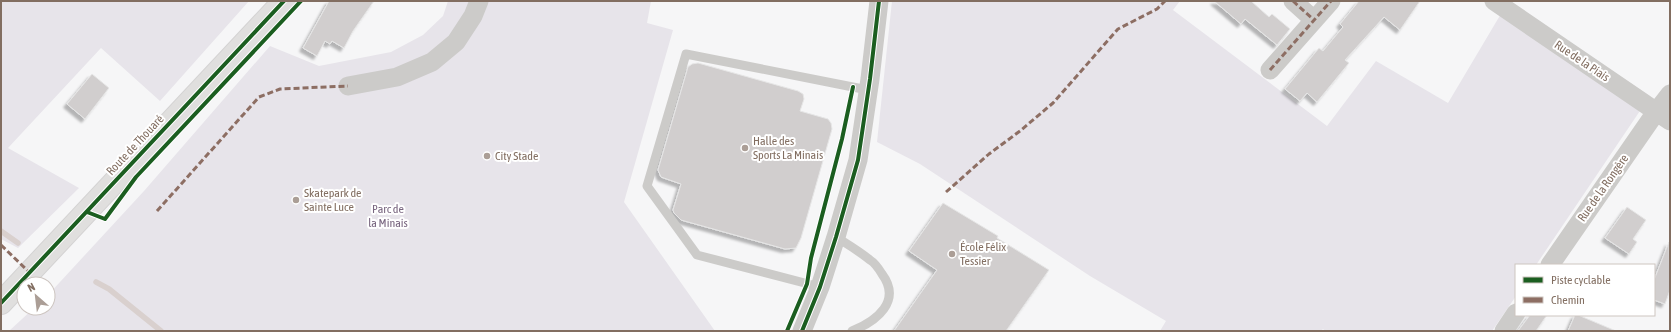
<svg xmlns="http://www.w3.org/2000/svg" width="1671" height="332" viewBox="0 0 1671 332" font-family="'Asap Condensed',sans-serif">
	<defs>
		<filter id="shadow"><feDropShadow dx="-3.5" dy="3.5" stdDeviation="1" flood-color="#0004"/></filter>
	</defs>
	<rect width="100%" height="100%" fill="#f6f6f7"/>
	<path fill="#e7e4ea" d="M 1,1 L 249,1 L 160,101 L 101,48 L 8,148 L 79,188 L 18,248 L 1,239 Z
		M 448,1 L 651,1 L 647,23 L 673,30 L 624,202 L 715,331 L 9,331 L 34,308 L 48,308 L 48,295 L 144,191 L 270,46 L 319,66 L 391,52 L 423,35 L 443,16 Z
		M 892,1 L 1180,1 L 1173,10 L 1327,126 L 1376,61 L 1448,103 L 1508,2 L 1650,96 L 1536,265 L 1516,265 L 1516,296 L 1492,331 L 1325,331 L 1323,329 L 1321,331 L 1160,331 L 1166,321 L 1090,276 L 920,164 L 877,142 Z"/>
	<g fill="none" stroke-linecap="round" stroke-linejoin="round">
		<path stroke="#d9d0ce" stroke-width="5.5" d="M 1,231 L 18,243
			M 96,282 L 109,289 L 161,331"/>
	</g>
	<path fill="#d1cece" stroke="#e6e6e6" filter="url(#shadow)" d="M 329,1 L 374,1 L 353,31 L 344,48 L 332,41 L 330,44 L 325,41 L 317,56 L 303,48 Z
		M 1214,1 L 1251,1 L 1269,17 L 1272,14 L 1290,29 L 1277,45 L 1245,19 L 1241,24 Z
		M 1359,1 L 1420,1 L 1400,30 L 1384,17 L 1345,60 L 1349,63 L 1317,102 L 1307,93 L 1300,101 L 1285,89 L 1319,48 L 1323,51 L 1343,27 L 1340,24 Z
		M 698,63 L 798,91 L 803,94 L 804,99 L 800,111 L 828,119 L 831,123 L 832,129 L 801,238 L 796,248 L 785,249 L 681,220 L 674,213 L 673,210 L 681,184 L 661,177 L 658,170 L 688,67 L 692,64 Z
		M 92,74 L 109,88 L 85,119 L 67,104 Z
		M 943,203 L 998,236 L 997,238 L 1049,270 L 1006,331 L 894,331 L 937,270 L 909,251 Z
		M 1627,207 L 1646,220 L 1633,239 L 1637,242 L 1629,254 L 1605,238 Z
		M 1669,242 L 1670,290 L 1665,304 L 1654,300 L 1654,280 Z
		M 1530,315 L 1547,315 L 1536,331 L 1518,331 Z
		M 1575,315 L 1578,315 L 1616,331 L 1568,331 Z"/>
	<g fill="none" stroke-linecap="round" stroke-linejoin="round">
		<g stroke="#d4d3d3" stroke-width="24">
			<path id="secondary" d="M 1,303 L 284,1"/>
		</g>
		<path stroke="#cccbc9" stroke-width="9" d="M 836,237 C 847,244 859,251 870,260 C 875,263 879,269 882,274 C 902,301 877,321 852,331
			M 820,287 L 697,255 L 647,186 L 686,54 L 868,90"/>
		<path stroke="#cccbc9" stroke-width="19" d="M 1293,1 L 1314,20
			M 1494,1 L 1670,121
			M 1270,70 L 1331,1
			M 348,86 L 397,77 L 432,62 L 456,42 L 473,16 L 479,1
			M 1550,265 L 1656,112 L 1670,94
			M 802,331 L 820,287 L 836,237 L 858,160 L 870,79 L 879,1
			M 1504,331 L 1516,313"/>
		<use href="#secondary" stroke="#e0dfde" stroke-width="22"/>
		<path stroke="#8d6e63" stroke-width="3" stroke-dasharray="6 3" stroke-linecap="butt" d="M 1293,1 L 1314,20
			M 1270,70 L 1331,1
			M 946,192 L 989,154 L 1020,131 L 1053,103 L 1118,29 L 1157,9 L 1165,1
			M 157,211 L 259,97 L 280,89 L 348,86
			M 1,245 L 30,273"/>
		<g stroke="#fff" stroke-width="6">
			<path id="cycleway" d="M 87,212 L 105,219 L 136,177 L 301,1
				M 1,303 L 284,1
				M 787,331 L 807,284 L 811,258 L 842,139 L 853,87
				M 802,331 L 820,287 L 836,237 L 858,160 L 870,79 L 879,1"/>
		</g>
		<use href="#cycleway" stroke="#1b5e20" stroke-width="4"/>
	</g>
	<g fill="#ab9e96" stroke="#fff" stroke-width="1.5">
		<circle cx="745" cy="148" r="4"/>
		<circle cx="487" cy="156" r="4"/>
		<circle cx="296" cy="200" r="4"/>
		<circle cx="952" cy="254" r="4"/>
	</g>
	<g text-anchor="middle" stroke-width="4" stroke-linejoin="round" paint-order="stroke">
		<g font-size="12" fill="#826e61" stroke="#fff">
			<text transform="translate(1582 61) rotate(34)" y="4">Rue de la Piais</text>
			<text transform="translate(135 145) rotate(-47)" y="4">Route de Thouaré</text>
			<text transform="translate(1603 188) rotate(-55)" y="4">Rue de la Rongère</text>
		</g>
		<g font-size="12" fill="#826e61" stroke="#fff" text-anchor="start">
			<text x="753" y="145">Halle des<tspan x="753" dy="14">Sports La Minais</tspan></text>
			<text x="495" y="160">City Stade</text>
			<text x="304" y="197">Skatepark de<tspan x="304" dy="14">Sainte Luce</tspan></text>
			<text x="960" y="251">École Félix<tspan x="960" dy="14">Tessier</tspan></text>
		</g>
		<g font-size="12" fill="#78657f" stroke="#fff">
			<text x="388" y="213">Parc de<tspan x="388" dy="14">la Minais</tspan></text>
		</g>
	</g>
	<rect width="1671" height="332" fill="none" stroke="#826e61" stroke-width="4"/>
	<rect x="1515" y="264" width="140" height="52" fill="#ffffff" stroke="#cdc5c0"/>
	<rect x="1523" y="277" width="20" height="6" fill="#1b5e20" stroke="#cdc5c0"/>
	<text x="1551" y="284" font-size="12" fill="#826e61">Piste cyclable</text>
	<rect x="1523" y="297" width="20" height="6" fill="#8d6e63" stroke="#cdc5c0"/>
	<text x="1551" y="304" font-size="12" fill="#826e61">Chemin</text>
	<g transform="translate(36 296) rotate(332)"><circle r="19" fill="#ffffff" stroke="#cdc5c0"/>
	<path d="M0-3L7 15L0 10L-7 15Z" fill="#ab9e96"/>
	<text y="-6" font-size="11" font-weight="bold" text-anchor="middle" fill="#826e61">N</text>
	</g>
</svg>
